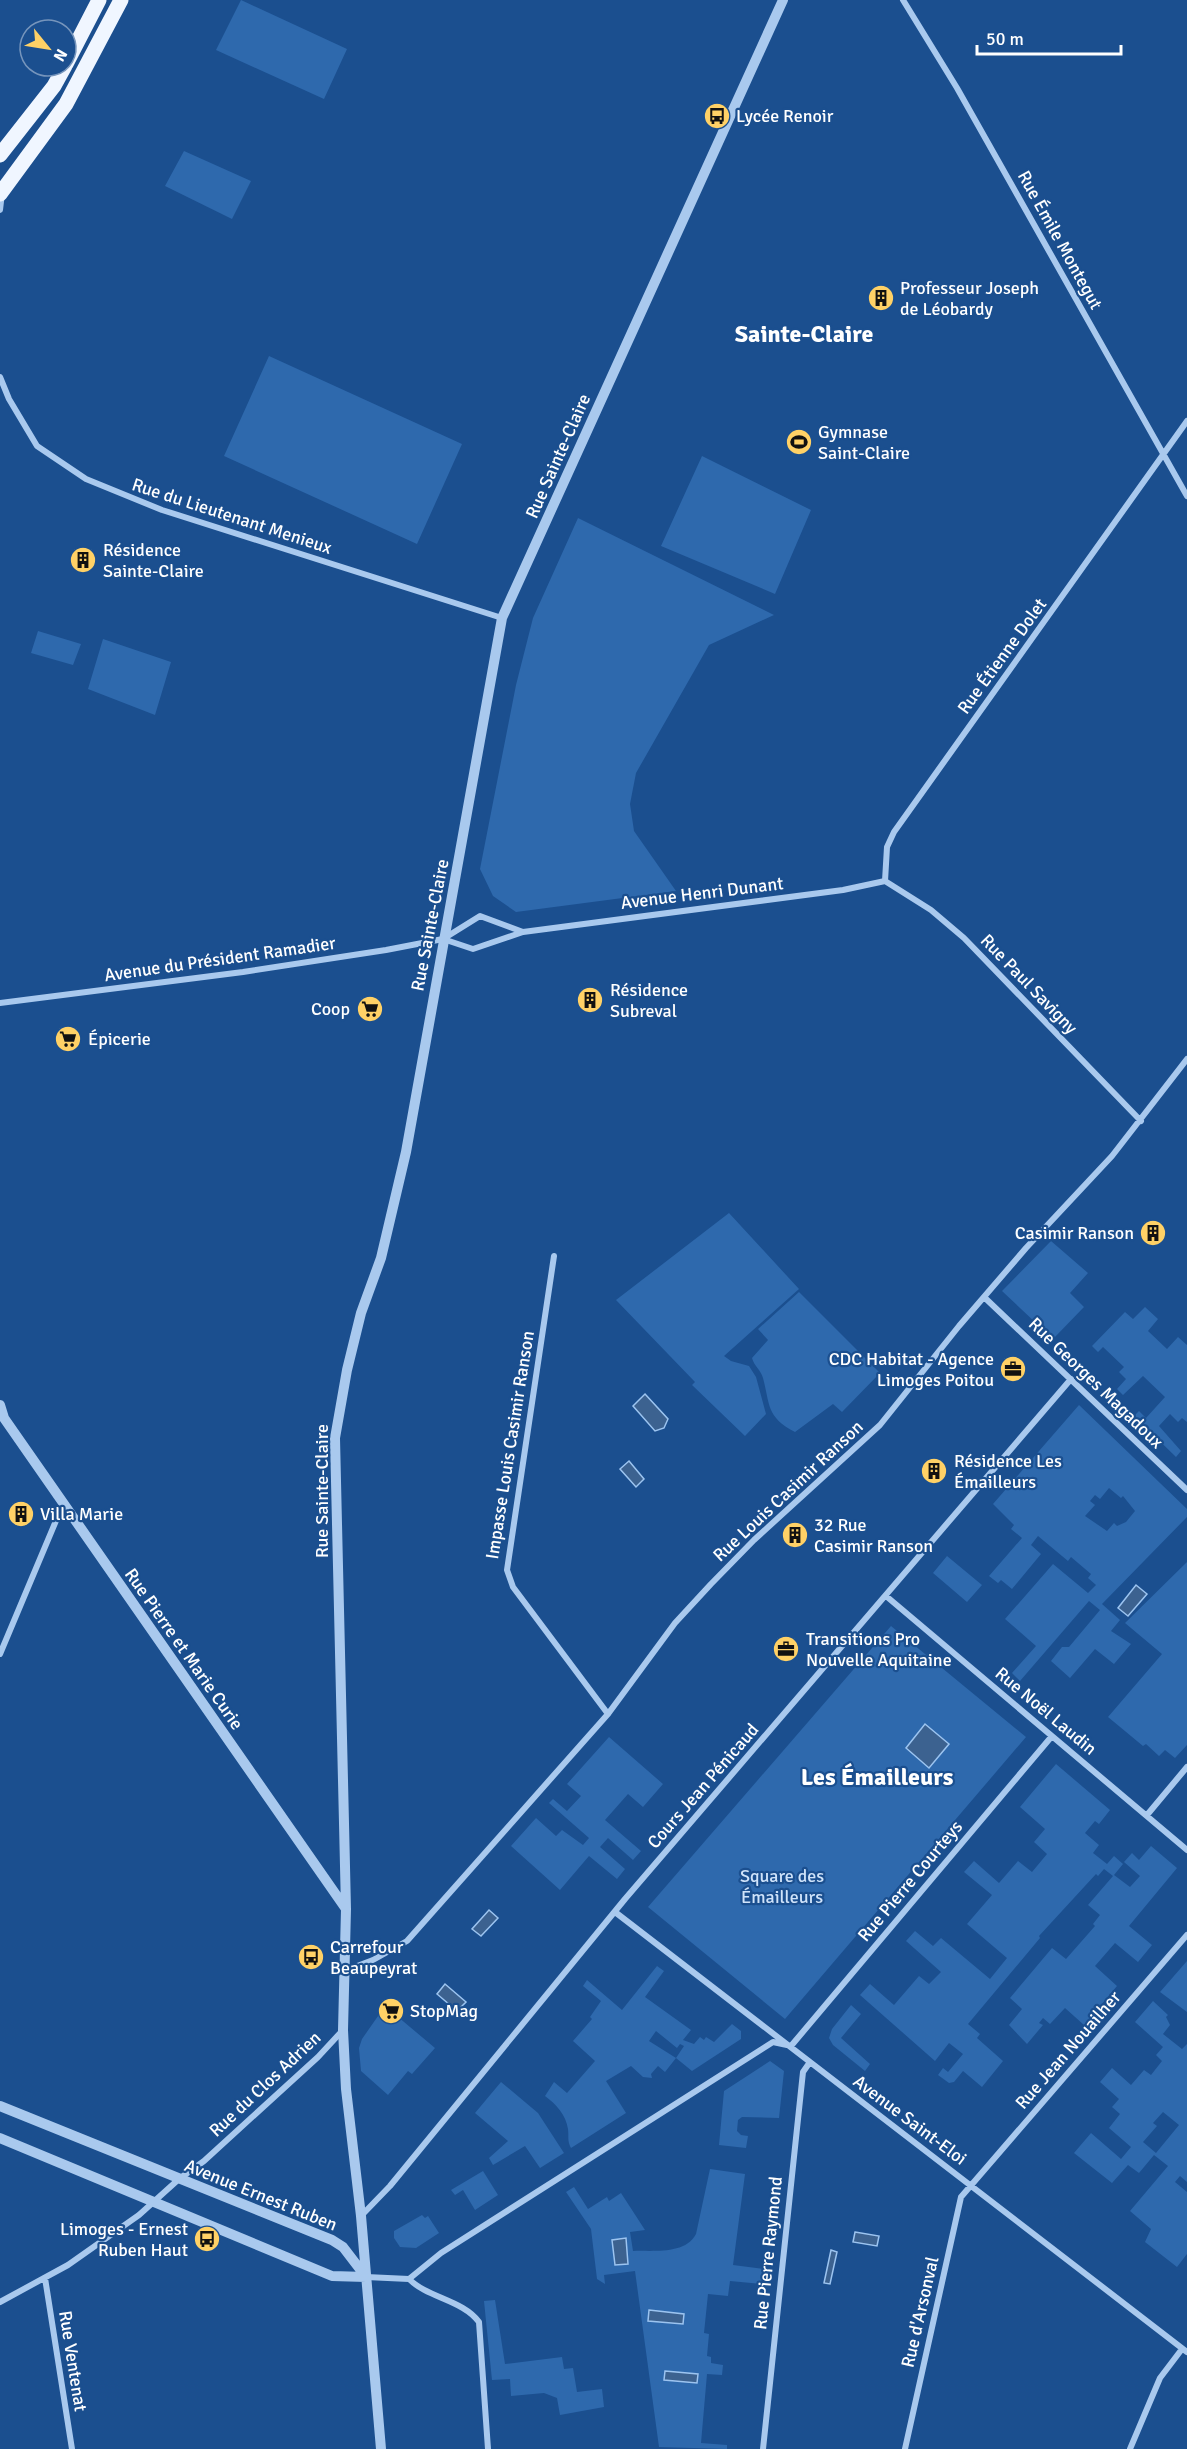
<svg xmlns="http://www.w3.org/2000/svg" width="1187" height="2449" viewBox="0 0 1187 2449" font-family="Signika,sans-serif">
	<rect width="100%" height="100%" fill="#1b4f8f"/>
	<path fill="#2e69ad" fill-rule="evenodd" d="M 241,0 L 347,49 L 324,99 L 216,50 Z
		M 184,151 L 251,181 L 232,219 L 165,186 Z
		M 269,356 L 462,444 L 417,544 L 224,456 Z
		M 702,456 L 811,510 L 775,594 L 661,546 Z
		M 578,518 L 774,615 L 709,645 L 636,773 L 630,804 L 634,831 L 676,891 L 516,912 L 493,896 L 480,869 L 516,685 L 533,618 Z
		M 38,631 L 81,644 L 73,665 L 31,653 Z
		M 103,639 L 171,662 L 155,715 L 88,689 Z
		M 729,1213 L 799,1289 L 724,1356 L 731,1361 L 749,1366 L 756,1377 L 766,1414 L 745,1436 L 692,1385 L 695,1382 L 616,1300 Z
		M 1051,1241 L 1088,1273 L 1070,1293 L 1084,1307 L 1053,1339 L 1002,1291 Z
		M 799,1292 L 880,1373 L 842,1412 L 833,1404 L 795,1432 C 766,1417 770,1404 763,1378 C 761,1370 754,1366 752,1358 L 768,1340 L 758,1329 Z
		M 1145,1307 L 1158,1319 L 1148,1331 L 1167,1349 L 1178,1337 L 1187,1345 L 1187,1422 L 1182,1418 L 1178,1422 L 1170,1414 L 1159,1426 L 1181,1451 L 1176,1457 L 1134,1416 L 1139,1411 L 1146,1418 L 1165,1397 L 1143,1376 L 1123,1395 L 1117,1389 L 1126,1379 L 1119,1372 L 1124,1367 L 1103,1347 L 1098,1352 L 1092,1346 L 1125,1312 L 1133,1319 Z
		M 1079,1405 L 1187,1509 L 1187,1517 L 1102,1604 L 1120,1620 L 1111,1631 L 1131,1644 L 1114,1664 L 1095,1649 L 1070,1678 L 1051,1661 L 1062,1647 L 1069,1647 L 1100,1610 L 1089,1601 L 1020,1681 L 1012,1673 L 1036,1646 L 1005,1619 L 1053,1564 L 1088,1593 L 1096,1585 L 1088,1578 L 1091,1574 L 1071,1557 L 1068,1561 L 1038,1536 L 1031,1545 L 1041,1554 L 1012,1589 L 1001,1580 L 998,1583 L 989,1576 L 1022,1538 L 1011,1529 L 1014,1525 L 993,1504 ZM 1109,1488 L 1121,1498 L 1123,1496 L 1135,1511 L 1126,1522 L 1117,1526 L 1114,1523 L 1107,1531 L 1085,1516 L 1095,1505 L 1090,1501 L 1095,1495 L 1100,1499 Z
		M 947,1556 L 982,1585 L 967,1602 L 933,1573 Z
		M 1187,1562 L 1187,1745 L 1175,1758 L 1165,1750 L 1159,1756 L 1146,1744 L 1143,1746 L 1108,1717 L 1162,1654 L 1125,1623 Z
		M 891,1626 L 1026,1737 L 785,2019 L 648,1907 Z
		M 609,1737 L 663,1784 L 643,1807 L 628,1794 L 605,1820 L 641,1851 L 633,1860 L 608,1838 L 600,1847 L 625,1869 L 617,1879 L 589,1856 L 560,1890 L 511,1846 L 536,1818 L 556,1836 L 562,1830 L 583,1845 L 589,1838 L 549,1803 L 553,1799 L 567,1811 L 581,1796 L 567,1784 Z
		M 1056,1764 L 1110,1810 L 1099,1824 L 1095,1821 L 1085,1833 L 1099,1845 L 1093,1853 L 1107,1864 L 1114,1856 L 1123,1864 L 1114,1875 L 1130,1887 L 1140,1876 L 1124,1862 L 1132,1853 L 1139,1860 L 1151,1846 L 1177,1868 L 1129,1926 L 1152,1945 L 1138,1962 L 1115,1943 L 1095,1966 L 1117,1986 L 1084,2025 L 1065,2008 L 1050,2024 L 1043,2018 L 1039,2023 L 1043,2025 L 1027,2044 L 1009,2025 L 1022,2009 L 1010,1998 L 1052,1948 L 1066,1959 L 1095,1926 L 1093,1924 L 1100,1915 L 1088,1905 L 1113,1876 L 1104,1869 L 1098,1876 L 1096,1874 L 1039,1936 L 1040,1938 L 968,2024 L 980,2034 L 977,2038 L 1003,2061 L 982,2087 L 963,2071 L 954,2082 L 949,2083 L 938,2075 L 943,2068 L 948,2072 L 963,2054 L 949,2043 L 935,2061 L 860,1995 L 870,1984 L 894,2005 L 919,1976 L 929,1984 L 941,1972 L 906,1941 L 915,1931 L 933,1946 L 941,1938 L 990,1979 L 1007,1958 L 967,1924 L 992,1895 L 964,1872 L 974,1861 L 999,1883 L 1018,1861 L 1032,1872 L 1047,1854 L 1034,1842 L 1045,1829 L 1020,1807 Z
		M 1187,1961 L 1187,2012 L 1160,1992 Z
		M 657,1966 L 664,1971 L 645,1997 L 691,2030 L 683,2040 L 694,2044 L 700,2037 L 704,2040 L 706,2037 L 714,2042 L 732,2024 L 741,2031 L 741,2039 L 692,2071 L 676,2058 L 665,2072 L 658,2066 L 651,2074 L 652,2078 L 643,2077 L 631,2066 L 606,2081 L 626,2113 L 571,2148 C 567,2140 569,2138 568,2129 C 566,2115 556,2104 545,2096 L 554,2082 L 567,2093 L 595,2061 L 573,2041 L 592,2019 L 590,2017 L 601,2001 L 583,1986 L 587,1980 L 622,2010 ZM 656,2031 L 677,2048 L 680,2044 L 684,2046 L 676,2058 L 649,2041 Z
		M 1153,2001 L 1168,2015 L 1166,2017 L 1170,2025 L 1163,2034 L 1182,2049 L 1187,2044 L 1187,2182 L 1180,2176 L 1175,2182 L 1187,2192 L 1187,2254 L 1177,2267 L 1145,2242 L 1151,2229 L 1130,2211 L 1168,2166 L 1154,2155 L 1139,2173 L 1128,2165 L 1112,2183 L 1074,2153 L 1091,2133 L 1121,2159 L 1131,2147 L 1109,2128 L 1120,2114 L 1112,2107 L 1119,2099 L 1100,2082 L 1112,2068 L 1131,2085 L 1144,2070 L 1151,2075 L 1162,2061 L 1156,2055 L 1163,2047 L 1135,2022 ZM 1163,2112 L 1179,2125 L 1156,2153 L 1143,2142 L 1157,2126 L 1153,2123 Z
		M 851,2005 L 861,2014 L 841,2038 L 870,2064 L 865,2071 L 833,2045 L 829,2038 L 832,2029 Z
		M 385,2006 L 435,2048 L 412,2074 L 408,2071 L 388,2095 L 361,2071 L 359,2048 L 362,2039 Z
		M 770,2061 L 784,2071 L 779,2118 L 742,2117 L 738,2120 L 737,2131 L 741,2135 L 748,2136 L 746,2148 L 719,2145 L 724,2091 Z
		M 501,2082 L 538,2113 L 564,2153 L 540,2168 L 525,2146 L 493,2165 L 489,2158 L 508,2141 L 475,2113 Z
		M 710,2169 L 745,2174 L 733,2265 L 764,2269 L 762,2284 L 730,2281 L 728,2296 L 708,2294 L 704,2333 L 709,2334 L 707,2356 L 711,2357 L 711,2363 L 723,2365 L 722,2375 L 707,2374 L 701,2443 L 727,2445 L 727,2449 L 659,2447 L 635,2271 L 604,2275 L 605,2284 L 597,2279 L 591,2229 L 566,2192 L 574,2187 L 588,2209 L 607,2197 L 609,2201 L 621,2193 L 645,2230 L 630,2232 L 633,2251 C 653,2250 685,2255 696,2234 Z
		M 483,2171 L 498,2195 L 475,2210 L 463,2190 L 455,2195 L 451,2190 Z
		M 422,2215 L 425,2218 L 428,2216 L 439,2233 L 416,2248 L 400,2247 L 394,2238 L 394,2231 Z
		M 495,2300 L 505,2364 L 562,2357 L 564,2369 L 573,2368 L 577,2392 L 602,2389 L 604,2407 L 560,2415 L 557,2398 L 544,2393 L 511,2396 L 510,2379 L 492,2380 L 484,2301 Z"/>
	<path fill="#3c6290" stroke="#9cc4f0" stroke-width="1.5" d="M 645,1394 L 668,1419 L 664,1428 L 655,1431 L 633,1406 Z
		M 629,1461 L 644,1479 L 636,1487 L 620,1469 Z
		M 1136,1585 L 1147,1594 L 1128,1616 L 1118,1608 Z
		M 925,1724 L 949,1744 L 929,1768 L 906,1748 Z
		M 489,1910 L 498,1918 L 481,1936 L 472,1929 Z
		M 445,1984 L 466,2002 L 457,2011 L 437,1994 Z
		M 855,2232 L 879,2236 L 877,2246 L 853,2242 Z
		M 626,2238 L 628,2264 L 615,2265 L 612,2240 Z
		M 831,2250 L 837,2252 L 830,2284 L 824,2283 Z
		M 649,2310 L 684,2314 L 683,2324 L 648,2321 Z
		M 665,2371 L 698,2374 L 697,2383 L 664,2380 Z"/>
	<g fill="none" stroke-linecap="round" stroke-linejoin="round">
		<path stroke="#a9c9ee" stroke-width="6" d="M 903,0 L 957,88 L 1187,496
			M 0,210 L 2,193
			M 0,377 L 9,399 L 37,446 L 86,479 L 162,510 L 502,618
			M 885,881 L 887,847 L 894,832 L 1187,421
			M 885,881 L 931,910 L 964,938 L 1141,1121
			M 443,939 L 473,949 L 523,932 L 843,890 L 885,881
			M 0,1003 L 243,972 L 386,950 L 443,939 L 480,916 L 523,932
			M 554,1256 L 507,1570 L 513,1587 L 608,1714
			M 984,1297 L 1187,1490
			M 886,1596 L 1187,1850
			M 0,1654 L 58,1516 L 67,1510
			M 1147,1815 L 1187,1767
			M 615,1912 L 1187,2352
			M 344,1971 L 373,1960 L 407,1941 L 608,1714 L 675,1623 L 711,1584 L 754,1540 L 880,1425 L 959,1326 L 1026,1248 L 1112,1156 L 1187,1059
			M 791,2046 L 1052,1736
			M 361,2216 L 390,2186 L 625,1899 L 1071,1379
			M 366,2277 L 409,2279 L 441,2253 L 773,2042 L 787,2045
			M 45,2278 L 72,2449
			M 409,2279 C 428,2298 463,2300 479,2322 L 488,2449
			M 0,2302 L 68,2265 L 139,2215 L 179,2179 L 204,2161 L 318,2057 L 343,2030
			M 763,2449 L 803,2072 L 810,2062
			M 905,2449 L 961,2197 L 1187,1935
			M 1130,2449 L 1160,2378 L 1182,2349"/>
		<path stroke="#a9c9ee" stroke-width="10" d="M 0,1405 L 4,1418 L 346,1909
			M 0,2106 L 332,2240 L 343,2247 L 366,2277
			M 0,2138 L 332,2276 L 366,2277
			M 381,2449 L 361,2216 L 346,2089 L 343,2030 L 346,1909 L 335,1438 L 347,1370 L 361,1313 L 381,1258 L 406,1152 L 502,618 L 783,0"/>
		<path stroke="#f0f6ff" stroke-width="15" d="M 66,64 L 99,0
			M 0,155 L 54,86 L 65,66
			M 0,194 L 66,104 L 121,0"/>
	</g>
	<defs>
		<g id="bus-disc" transform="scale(1.35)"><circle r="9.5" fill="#ffd166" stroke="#1b4f8f"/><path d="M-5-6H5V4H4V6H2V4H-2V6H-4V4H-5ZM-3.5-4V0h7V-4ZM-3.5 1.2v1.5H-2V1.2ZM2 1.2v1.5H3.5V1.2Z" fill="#111"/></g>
		<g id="building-disc" transform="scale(1.35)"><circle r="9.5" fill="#ffd166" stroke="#1b4f8f"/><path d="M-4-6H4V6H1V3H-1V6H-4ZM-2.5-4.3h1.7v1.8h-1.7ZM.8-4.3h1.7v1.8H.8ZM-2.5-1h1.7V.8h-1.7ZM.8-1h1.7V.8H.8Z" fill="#111"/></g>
		<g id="stadium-disc" transform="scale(1.35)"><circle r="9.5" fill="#ffd166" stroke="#1b4f8f"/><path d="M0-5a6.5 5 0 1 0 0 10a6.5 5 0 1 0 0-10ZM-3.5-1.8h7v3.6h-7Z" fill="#111"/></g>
		<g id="supermarket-disc" transform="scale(1.35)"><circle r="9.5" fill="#ffd166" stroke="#1b4f8f"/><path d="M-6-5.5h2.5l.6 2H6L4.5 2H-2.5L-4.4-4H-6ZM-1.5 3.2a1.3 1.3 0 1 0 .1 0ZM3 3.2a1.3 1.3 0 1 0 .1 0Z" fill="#111"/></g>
		<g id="office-disc" transform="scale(1.35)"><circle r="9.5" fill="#ffd166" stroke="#1b4f8f"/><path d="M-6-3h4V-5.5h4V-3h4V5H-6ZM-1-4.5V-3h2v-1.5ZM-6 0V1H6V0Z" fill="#111"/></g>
	</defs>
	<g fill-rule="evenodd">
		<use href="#bus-disc" x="717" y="116"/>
		<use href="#building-disc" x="881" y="298"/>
		<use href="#stadium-disc" x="799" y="442"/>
		<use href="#building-disc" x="83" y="560"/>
		<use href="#building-disc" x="590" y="1000"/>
		<use href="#supermarket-disc" x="370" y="1009"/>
		<use href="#supermarket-disc" x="68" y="1039"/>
		<use href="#building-disc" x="1153" y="1233"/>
		<use href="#office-disc" x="1013" y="1369"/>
		<use href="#building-disc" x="934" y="1471"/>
		<use href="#building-disc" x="21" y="1514"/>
		<use href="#building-disc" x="795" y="1535"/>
		<use href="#office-disc" x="786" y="1649"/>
		<use href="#bus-disc" x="311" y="1957"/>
		<use href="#supermarket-disc" x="391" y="2011"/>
		<use href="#bus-disc" x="207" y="2239"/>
	</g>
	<g text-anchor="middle" stroke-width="4.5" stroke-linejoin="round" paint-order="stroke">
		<g font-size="18" fill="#fff" stroke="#1b4f8f" text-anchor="start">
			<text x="736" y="122">Lycée Renoir</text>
			<text x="900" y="294">Professeur Joseph<tspan x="900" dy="21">de Léobardy</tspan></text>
			<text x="818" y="438">Gymnase<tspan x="818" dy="21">Saint-Claire</tspan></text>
			<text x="103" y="556">Résidence<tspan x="103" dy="21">Sainte-Claire</tspan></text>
			<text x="610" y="996">Résidence<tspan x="610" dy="21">Subreval</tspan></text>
			<text x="350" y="1015" text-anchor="end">Coop</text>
			<text x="88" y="1045">Épicerie</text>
			<text x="1134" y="1239" text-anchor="end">Casimir Ranson</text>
			<text x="994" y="1365" text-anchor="end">CDC Habitat - Agence<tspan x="994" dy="21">Limoges Poitou</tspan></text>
			<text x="954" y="1467">Résidence Les<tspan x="954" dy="21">Émailleurs</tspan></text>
			<text x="40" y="1520">Villa Marie</text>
			<text x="814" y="1531">32 Rue<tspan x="814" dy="21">Casimir Ranson</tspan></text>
			<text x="806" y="1645">Transitions Pro<tspan x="806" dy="21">Nouvelle Aquitaine</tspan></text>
			<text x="330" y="1953">Carrefour<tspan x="330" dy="21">Beaupeyrat</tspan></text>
			<text x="410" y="2017">StopMag</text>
			<text x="188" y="2235" text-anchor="end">Limoges - Ernest<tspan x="188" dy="21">Ruben Haut</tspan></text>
		</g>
		<g font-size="18" fill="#fff" stroke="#1b4f8f">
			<text transform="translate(1060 240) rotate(61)" y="6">Rue Émile Montegut</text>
			<text transform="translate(558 456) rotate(-66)" y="6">Rue Sainte-Claire</text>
			<text transform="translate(232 516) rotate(18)" y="6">Rue du Lieutenant Menieux</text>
			<text transform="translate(1002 656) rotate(-54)" y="6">Rue Étienne Dolet</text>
			<text transform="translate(702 893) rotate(-7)" y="6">Avenue Henri Dunant</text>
			<text transform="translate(430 925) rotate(-79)" y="6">Rue Sainte-Claire</text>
			<text transform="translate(220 959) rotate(-8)" y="6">Avenue du Président Ramadier</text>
			<text transform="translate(1029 984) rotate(46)" y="6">Rue Paul Savigny</text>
			<text transform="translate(1096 1383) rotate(44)" y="6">Rue Georges Magadoux</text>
			<text transform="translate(510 1445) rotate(-81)" y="6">Impasse Louis Casimir Ranson</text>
			<text transform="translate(322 1491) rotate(-90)" y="6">Rue Sainte-Claire</text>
			<text transform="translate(788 1491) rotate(-43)" y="6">Rue Louis Casimir Ranson</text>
			<text transform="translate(184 1649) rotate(55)" y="6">Rue Pierre et Marie Curie</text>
			<text transform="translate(1046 1711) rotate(40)" y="6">Rue Noël Laudin</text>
			<text transform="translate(703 1786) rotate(-49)" y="6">Cours Jean Pénicaud</text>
			<text transform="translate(910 1881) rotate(-50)" y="6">Rue Pierre Courteys</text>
			<text transform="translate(1068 2050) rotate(-49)" y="6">Rue Jean Nouailher</text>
			<text transform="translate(265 2084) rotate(-43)" y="6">Rue du Clos Adrien</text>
			<text transform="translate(910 2120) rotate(37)" y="6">Avenue Saint-Eloi</text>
			<text transform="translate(261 2195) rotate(22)" y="6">Avenue Ernest Ruben</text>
			<text transform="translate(768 2253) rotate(-84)" y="6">Rue Pierre Raymond</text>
			<text transform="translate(920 2312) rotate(-77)" y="6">Rue d'Arsonval</text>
			<text transform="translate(73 2361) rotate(81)" y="6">Rue Ventenat</text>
		</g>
		<g font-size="18" fill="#cfe3fa" stroke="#1b4f8f">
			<text x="782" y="1882">Square des<tspan x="782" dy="21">Émailleurs</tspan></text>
		</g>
		<g font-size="24" font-weight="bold" fill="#fff" stroke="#1b4f8f">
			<text x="804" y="342">Sainte-Claire</text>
			<text x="877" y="1785">Les Émailleurs</text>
		</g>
	</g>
	<g transform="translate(48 48) rotate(120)"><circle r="28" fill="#1b4f8f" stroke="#7695bc" stroke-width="1.5"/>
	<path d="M0-4.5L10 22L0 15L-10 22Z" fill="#ffd166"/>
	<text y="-9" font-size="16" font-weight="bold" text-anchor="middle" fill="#ffffff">N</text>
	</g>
	<path d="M977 45v9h144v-9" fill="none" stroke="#ffffff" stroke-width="3"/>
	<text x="986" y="45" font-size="18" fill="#ffffff" stroke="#1b4f8f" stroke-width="4.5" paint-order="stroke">50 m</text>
</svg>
